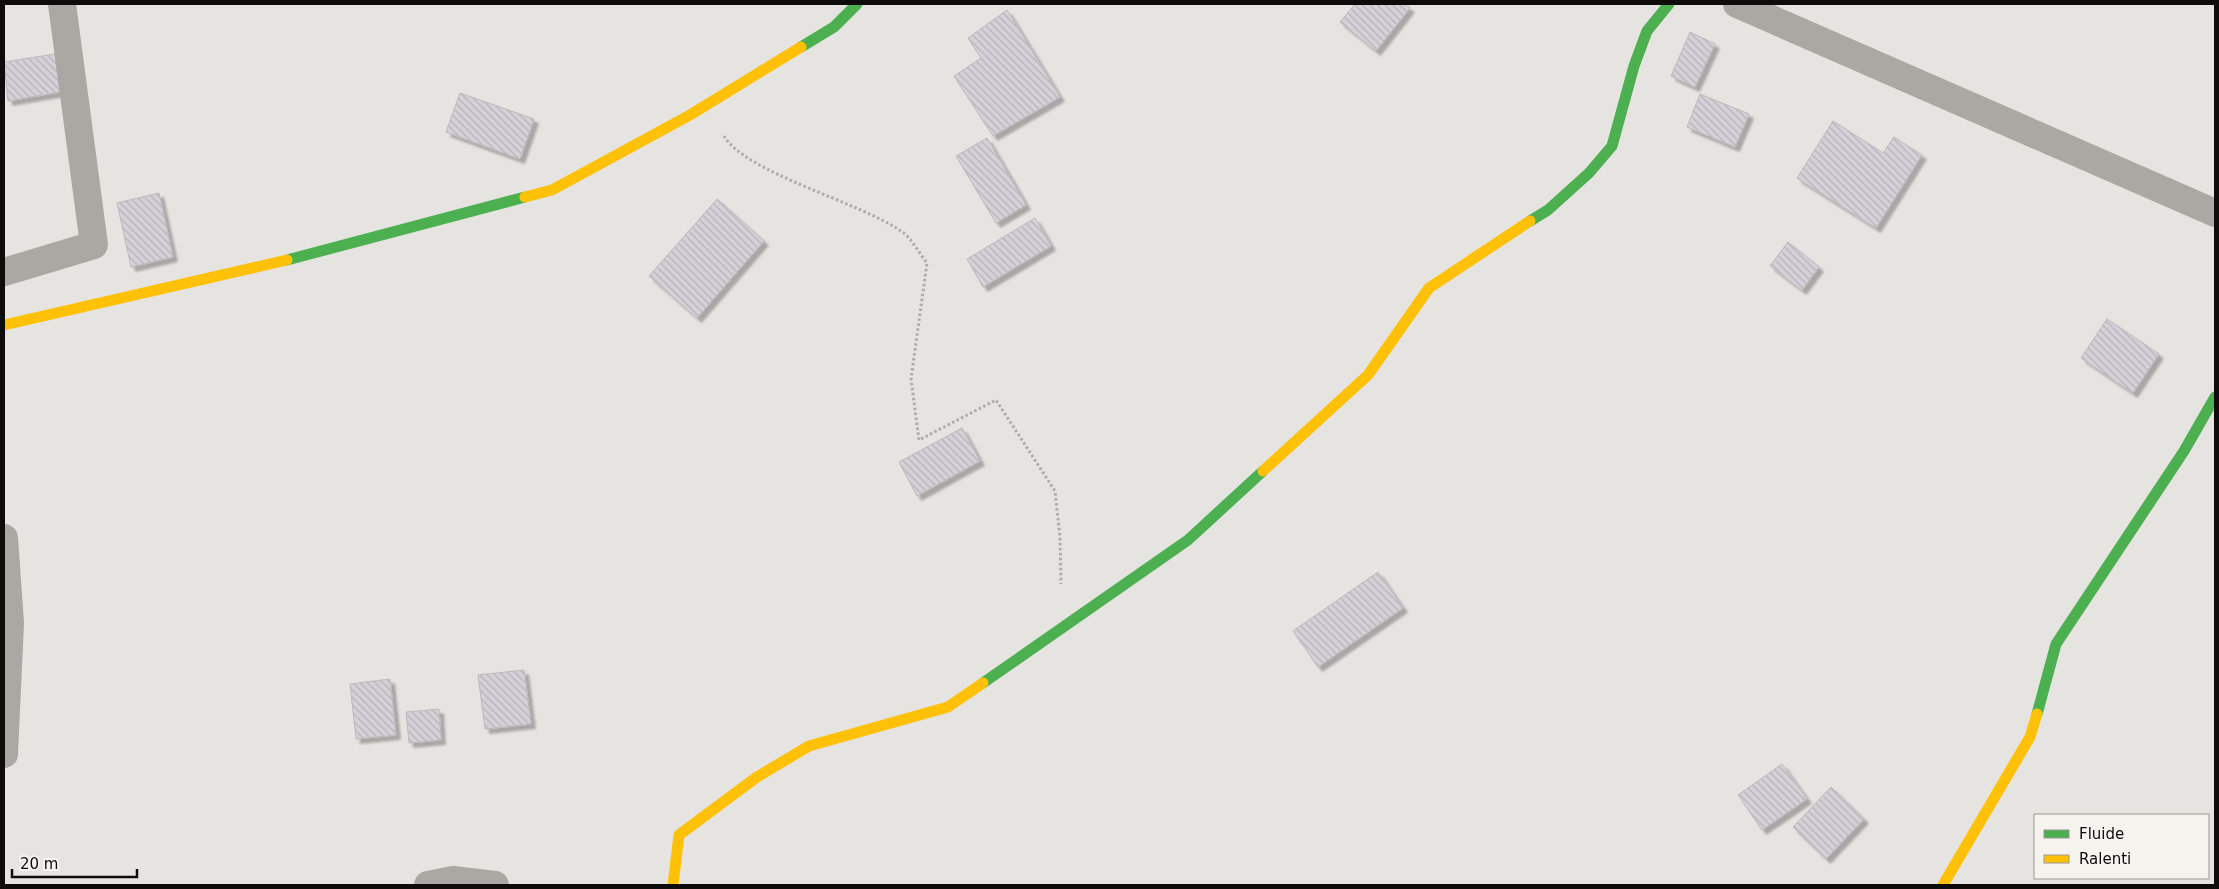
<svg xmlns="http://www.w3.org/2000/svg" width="2219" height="889" viewBox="0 0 2219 889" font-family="'DejaVu Sans',sans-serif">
	<defs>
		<pattern id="building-back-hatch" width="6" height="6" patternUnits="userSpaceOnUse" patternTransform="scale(1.25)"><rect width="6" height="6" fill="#d4d1d9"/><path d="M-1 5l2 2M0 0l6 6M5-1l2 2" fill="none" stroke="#b5b2b9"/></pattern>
		<filter id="shadow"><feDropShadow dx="4.5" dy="4.5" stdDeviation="1" flood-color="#0004"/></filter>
	</defs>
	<rect width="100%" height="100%" fill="#e6e4e1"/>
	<path fill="url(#building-back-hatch)" stroke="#bbbab9" filter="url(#shadow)" d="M 1355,4 L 1404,4 L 1410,8 L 1376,51 L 1340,22 Z
		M 1007,10 L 1060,97 L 993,136 L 954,76 L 981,58 L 968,38 Z
		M 1690,32 L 1715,44 L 1695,87 L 1671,76 Z
		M 55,54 L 60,92 L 8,101 L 4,62 Z
		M 460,93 L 534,119 L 520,159 L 446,132 Z
		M 1700,94 L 1749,114 L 1735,147 L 1687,127 Z
		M 1833,121 L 1883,153 L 1894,137 L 1922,155 L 1876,228 L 1797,178 Z
		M 987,138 L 1026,205 L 996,223 L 956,156 Z
		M 159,193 L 173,257 L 131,267 L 117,203 Z
		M 717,199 L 764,241 L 697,318 L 649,276 Z
		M 1035,218 L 1051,246 L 983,287 L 967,259 Z
		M 1788,242 L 1819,267 L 1802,290 L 1770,266 Z
		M 2107,319 L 2159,354 L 2133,393 L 2081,358 Z
		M 962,428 L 980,461 L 917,496 L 899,462 Z
		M 1378,572 L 1403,608 L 1318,667 L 1293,631 Z
		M 524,670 L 531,724 L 485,729 L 478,675 Z
		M 390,679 L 396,735 L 356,739 L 350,684 Z
		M 439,709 L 441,740 L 409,743 L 406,712 Z
		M 1782,764 L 1807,799 L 1762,830 L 1738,795 Z
		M 1831,787 L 1864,819 L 1826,859 L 1793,827 Z"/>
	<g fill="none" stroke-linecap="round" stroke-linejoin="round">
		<path stroke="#afaba8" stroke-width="3" stroke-dasharray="2.5 2.5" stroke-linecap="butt" d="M 724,136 C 746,173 859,202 901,231 C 911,237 919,253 927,263 L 911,379 L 919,440 L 996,400 L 1055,491 L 1060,537 L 1061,584"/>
		<path stroke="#aba8a3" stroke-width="28" d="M 1737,4 L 2215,213
			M 4,272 L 94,245 L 62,4
			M 4,538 L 10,623 L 4,754
			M 428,885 L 453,880 L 495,885"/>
		<path stroke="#4caf50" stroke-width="11" d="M 801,47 L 834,27 L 857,4
			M 1530,221 L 1548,210 L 1589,173 L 1612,146 L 1634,66 L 1647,31 L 1669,4
			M 287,260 L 525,197
			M 983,683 L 1188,540 L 1263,471
			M 2037,714 L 2056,644 L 2184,451 L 2215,397"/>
		<path stroke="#ffc107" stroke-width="11" d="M 525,197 L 552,190 L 690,115 L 801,47
			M 4,325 L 287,260
			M 1263,471 L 1368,375 L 1429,288 L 1530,221
			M 673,885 L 679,835 L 757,777 L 809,746 L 948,707 L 983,683
			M 1943,885 L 2030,737 L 2037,714"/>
	</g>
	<rect width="2219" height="889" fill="none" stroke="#0d0c0a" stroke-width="10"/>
	<rect x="2034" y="814" width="175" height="65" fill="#f4f3ed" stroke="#989792"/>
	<rect x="2044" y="830" width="25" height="8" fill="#4caf50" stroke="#989792"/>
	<text x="2079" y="839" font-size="15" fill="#0d0c0a">Fluide</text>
	<rect x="2044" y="855" width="25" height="8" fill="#ffc107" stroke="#989792"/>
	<text x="2079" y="864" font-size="15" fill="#0d0c0a">Ralenti</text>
	<path d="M12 869v8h125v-8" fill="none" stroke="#0d0c0a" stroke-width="2.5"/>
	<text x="20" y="869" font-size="15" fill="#0d0c0a" stroke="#f4f3ed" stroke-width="4" paint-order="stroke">20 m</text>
</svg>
